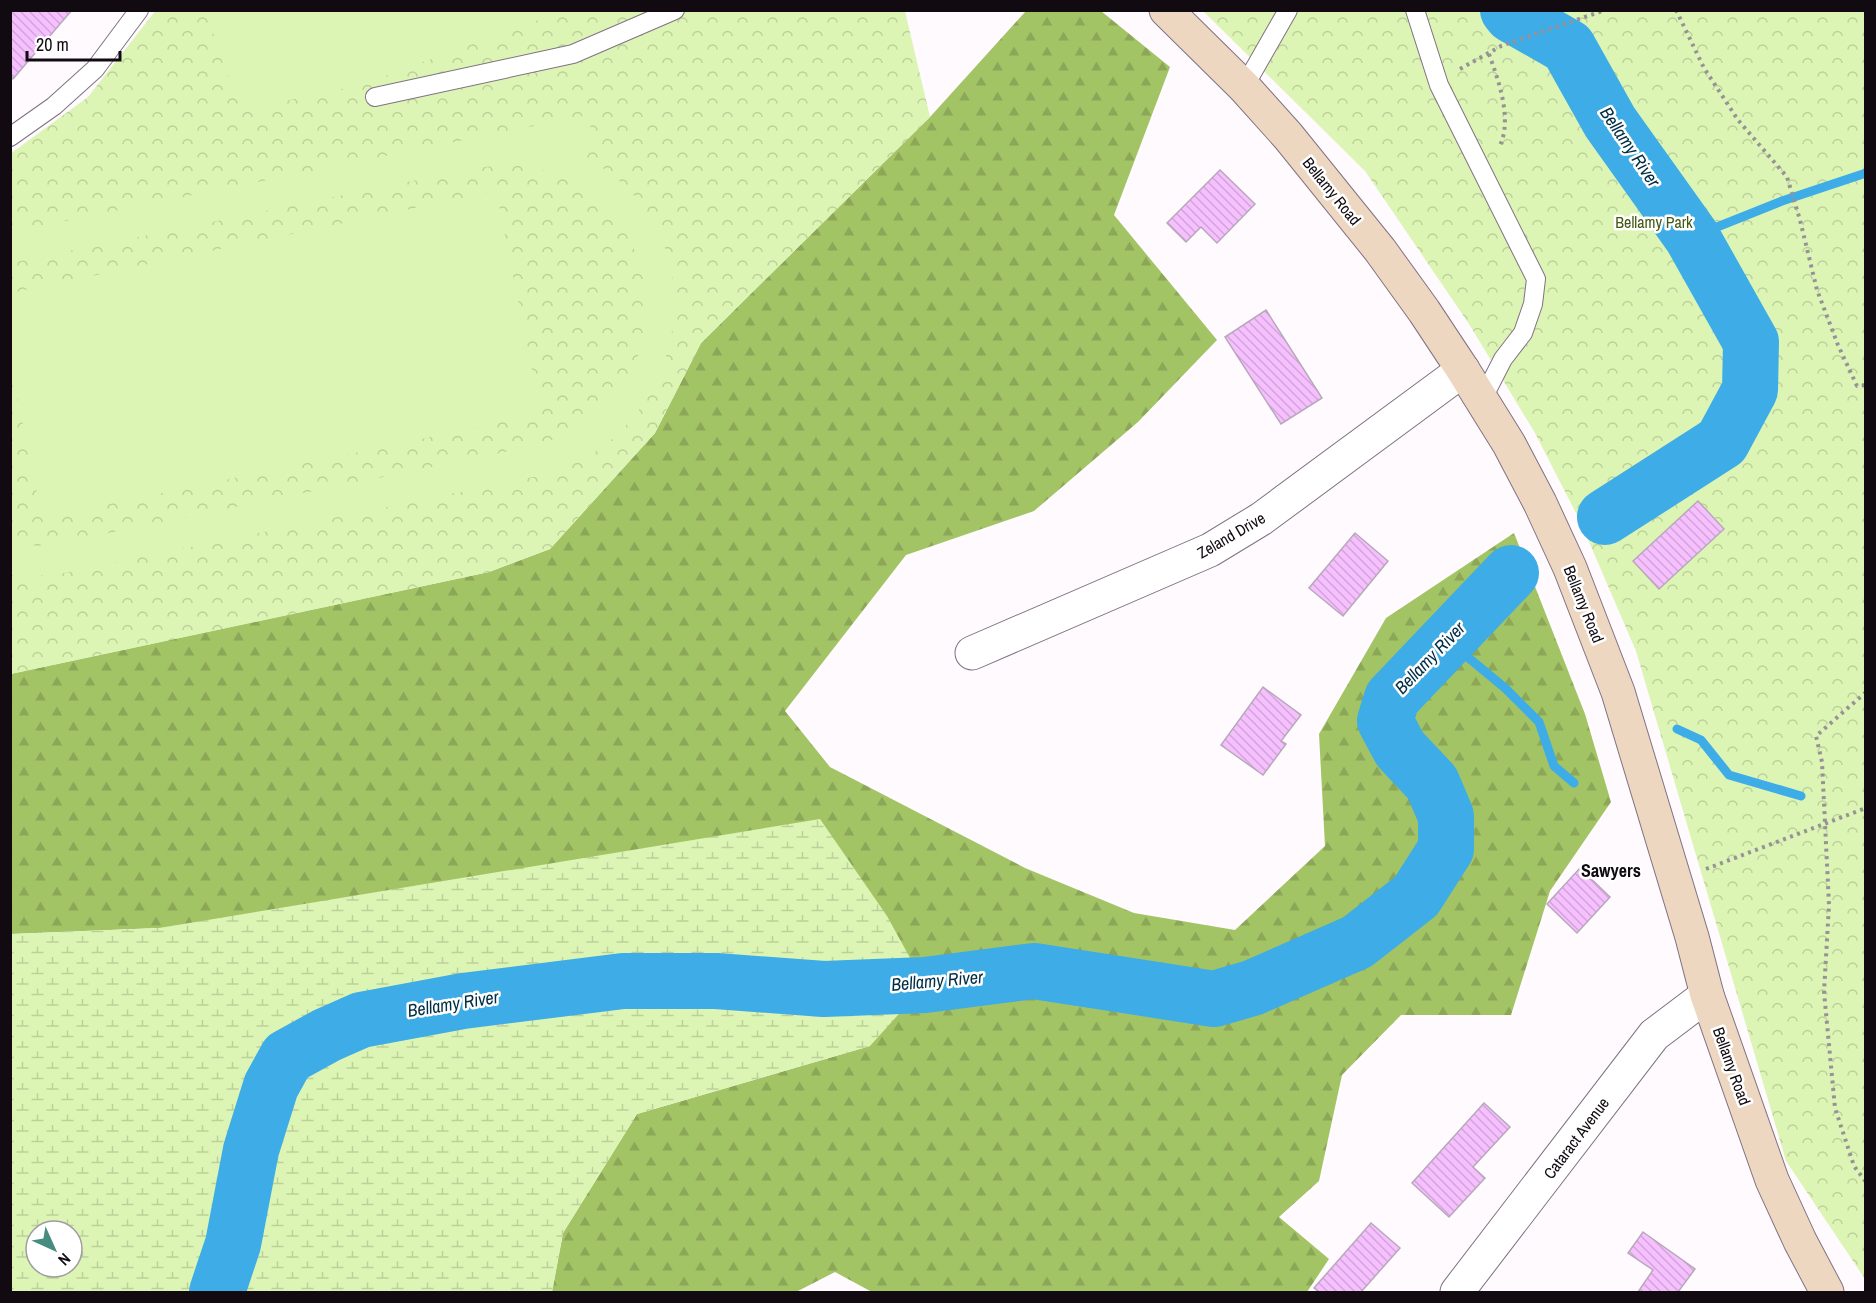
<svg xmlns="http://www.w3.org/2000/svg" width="1876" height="1303" viewBox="0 0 1876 1303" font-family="'Archivo Narrow',sans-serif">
	<defs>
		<pattern id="forest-firs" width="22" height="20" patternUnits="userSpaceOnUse" patternTransform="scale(1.5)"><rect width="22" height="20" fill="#a3c465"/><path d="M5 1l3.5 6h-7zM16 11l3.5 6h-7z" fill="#8ba757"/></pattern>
		<pattern id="wetland-marsh" width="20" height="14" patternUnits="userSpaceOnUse" patternTransform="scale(1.5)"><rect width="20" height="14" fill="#dcf5b4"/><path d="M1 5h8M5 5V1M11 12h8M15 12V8" fill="none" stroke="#bcd19a"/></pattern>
		<pattern id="park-crowns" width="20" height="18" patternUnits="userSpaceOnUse" patternTransform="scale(1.5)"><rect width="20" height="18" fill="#dcf5b4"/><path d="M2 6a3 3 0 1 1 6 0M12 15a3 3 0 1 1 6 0" fill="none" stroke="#bcd19a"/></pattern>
		<pattern id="building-back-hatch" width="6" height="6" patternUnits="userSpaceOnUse" patternTransform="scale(1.5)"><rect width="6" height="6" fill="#f6c0ff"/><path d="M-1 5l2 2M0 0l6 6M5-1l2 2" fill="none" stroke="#d2a4da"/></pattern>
	</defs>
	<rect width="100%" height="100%" fill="#fefafe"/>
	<path fill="url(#forest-firs)" d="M 1026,11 L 1101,11 L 1170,67 L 1114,215 L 1217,340 L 1138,422 L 1034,511 L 906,555 L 785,711 L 830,767 L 1025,868 L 1134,913 L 1235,930 L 1325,846 L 1319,734 L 1386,618 L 1514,533 L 1585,714 L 1611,802 L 1550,891 L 1511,1015 L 1401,1015 L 1342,1075 L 1319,1181 L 1279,1217 L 1329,1259 L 1307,1292 L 872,1292 L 835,1272 L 796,1292 L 552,1292 L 563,1233 L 637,1114 L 870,1046 L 159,928 L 11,934 L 10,674 L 489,572 L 550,549 L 655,433 L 701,343 L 930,117 Z"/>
	<path fill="url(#wetland-marsh)" fill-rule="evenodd" d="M 820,819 L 887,916 L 925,985 L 870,1046 L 637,1114 L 563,1233 L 552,1292 L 11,1292 L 11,934 L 159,928 ZM 36,1231 L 72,1231 L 72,1267 L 36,1267 Z"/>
	<path fill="url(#park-crowns)" d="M 156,10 L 905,11 L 930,117 L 701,343 L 655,433 L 550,549 L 489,572 L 11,674 L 10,154 L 88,97 Z
		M 1203,11 L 1865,11 L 1865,1279 L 1786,1161 L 1636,651 L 1580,521 L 1535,433 L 1469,324 L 1365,171 Z"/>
	<path fill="#dcf5b4" d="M 206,11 L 206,10 L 563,11 L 360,85 L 243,110 L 224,67 Z
		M 588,115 L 594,144 L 571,149 C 596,162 618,177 636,198 C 698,270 681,381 611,440 C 590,458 564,468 538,476 L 64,573 L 37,576 L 11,575 L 11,544 L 38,546 L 60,543 L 534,446 C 566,437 596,421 617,394 C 683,308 633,183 526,167 C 509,164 493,166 476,168 L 11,263 L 11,232 Z
		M 496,191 L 541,414 L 42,518 L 11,366 L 11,293 Z"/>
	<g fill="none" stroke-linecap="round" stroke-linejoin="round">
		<path stroke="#3eace6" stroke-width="9" d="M 1692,237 L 1782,201 L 1866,173
			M 1447,640 L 1505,688 L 1539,722 L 1554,766 L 1574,783
			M 1677,729 L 1701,740 L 1729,775 L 1801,796"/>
		<path stroke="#3eace6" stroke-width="56" d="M 1508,10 L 1512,15 L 1568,47 L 1610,122 L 1692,237 L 1751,342 L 1750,390 L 1722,442 L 1605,517
			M 217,1292 L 233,1244 L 251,1150 L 271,1086 L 287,1057 L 327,1035 L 361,1020 L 463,1001 L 623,981 L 716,981 L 824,989 L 925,985 L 1034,971 L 1214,999 L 1252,988 L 1357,942 L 1416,896 L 1446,849 L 1446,816 L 1432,783 L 1400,749 L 1385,721 L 1392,698 L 1511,573"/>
	</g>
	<path fill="url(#building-back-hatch)" stroke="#b7a8ba" stroke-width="1.5" d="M 10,10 L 72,10 L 13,79 L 10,76 Z
		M 1220,170 L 1255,204 L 1217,243 L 1201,227 L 1186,242 L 1167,223 Z
		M 1266,310 L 1322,398 L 1281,424 L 1225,337 Z
		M 1698,501 L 1724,529 L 1659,589 L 1633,561 Z
		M 1355,533 L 1388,561 L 1343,616 L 1309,588 Z
		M 1263,687 L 1301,715 L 1281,741 L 1286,744 L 1263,775 L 1221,745 Z
		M 1580,868 L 1610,897 L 1577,933 L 1547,904 Z
		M 1484,1103 L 1510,1127 L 1473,1167 L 1485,1178 L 1449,1217 L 1412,1183 Z
		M 1371,1223 L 1400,1248 L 1361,1292 L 1319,1292 L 1314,1288 Z
		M 1643,1232 L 1695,1269 L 1678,1292 L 1638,1292 L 1653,1270 L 1628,1253 Z"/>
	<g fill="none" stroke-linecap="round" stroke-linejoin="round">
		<g stroke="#807282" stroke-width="20">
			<path id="lane" d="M 1415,10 L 1439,85 L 1536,279 L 1533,304 L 1523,333 L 1503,359 L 1482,400
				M 1244,87 L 1288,10
				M 375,97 L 573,54 L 675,10
				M 10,137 L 54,106 L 95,69 L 139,10"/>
		</g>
		<g stroke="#807282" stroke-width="35">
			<path id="street" d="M 972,653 L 1210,550 L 1261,519 L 1463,370
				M 1457,1292 L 1654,1035 L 1707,995"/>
		</g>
		<g stroke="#807282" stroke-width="35">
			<path id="secondary" d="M 1166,10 L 1244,87 L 1288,136 L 1380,250 L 1424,311 L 1463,370 L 1509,444 L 1540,503 L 1570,568 L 1618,692 L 1692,937 L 1707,995 L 1772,1180 L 1800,1241 L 1827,1292"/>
		</g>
		<path stroke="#979297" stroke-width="4" stroke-dasharray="3 4.5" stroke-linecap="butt" d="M 1676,10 L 1704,68 L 1738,120 L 1787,177 L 1800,220 L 1817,290 L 1838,345 L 1857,386 L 1866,385
			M 1489,54 C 1499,82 1513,120 1499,148
			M 1460,69 L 1501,46 L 1605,10
			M 1866,692 L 1816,736 L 1822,762 L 1829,905 L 1824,992 L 1835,1108 L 1854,1166 L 1866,1182
			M 1706,869 L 1866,808"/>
		<use href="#lane" stroke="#fff" stroke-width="18"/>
		<use href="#street" stroke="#fff" stroke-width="33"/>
		<use href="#secondary" stroke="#eed7c1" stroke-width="33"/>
	</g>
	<g text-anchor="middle" stroke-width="5" stroke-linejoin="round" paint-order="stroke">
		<g font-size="16" fill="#110b11" stroke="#fff">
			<text transform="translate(1332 191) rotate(51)" y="6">Bellamy Road</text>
			<text transform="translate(1231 535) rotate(-30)" y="6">Zeland Drive</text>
			<text transform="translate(1584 604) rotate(68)" y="6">Bellamy Road</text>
			<text transform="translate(1732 1066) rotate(70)" y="6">Bellamy Road</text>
			<text transform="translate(1576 1138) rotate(-53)" y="6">Cataract Avenue</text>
		</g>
		<g font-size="16" fill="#435814" stroke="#fff">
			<text x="1654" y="228">Bellamy Park</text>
		</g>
		<g font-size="18" font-style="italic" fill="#002e45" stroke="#fff">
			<text transform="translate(1630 147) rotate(56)" y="6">Bellamy River</text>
			<text transform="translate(1430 658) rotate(-46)" y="6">Bellamy River</text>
			<text transform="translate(937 981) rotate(-5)" y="6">Bellamy River</text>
			<text transform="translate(453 1004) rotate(-9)" y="6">Bellamy River</text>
		</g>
		<g font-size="18" font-weight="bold" fill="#110b11" stroke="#fff">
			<text x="1611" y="877">Sawyers</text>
		</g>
	</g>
	<rect width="1876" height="1303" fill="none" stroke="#110b11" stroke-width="24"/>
	<g transform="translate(54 1249) rotate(135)"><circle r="28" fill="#ffffff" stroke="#a09da0" stroke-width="1.5"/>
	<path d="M0-4.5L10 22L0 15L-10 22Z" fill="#478c80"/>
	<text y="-9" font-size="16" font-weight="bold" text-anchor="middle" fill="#110b11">N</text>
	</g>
	<path d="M27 51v9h93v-9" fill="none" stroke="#110b11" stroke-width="3"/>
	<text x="36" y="51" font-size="18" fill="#110b11" stroke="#ffffff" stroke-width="4.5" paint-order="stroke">20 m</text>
</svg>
